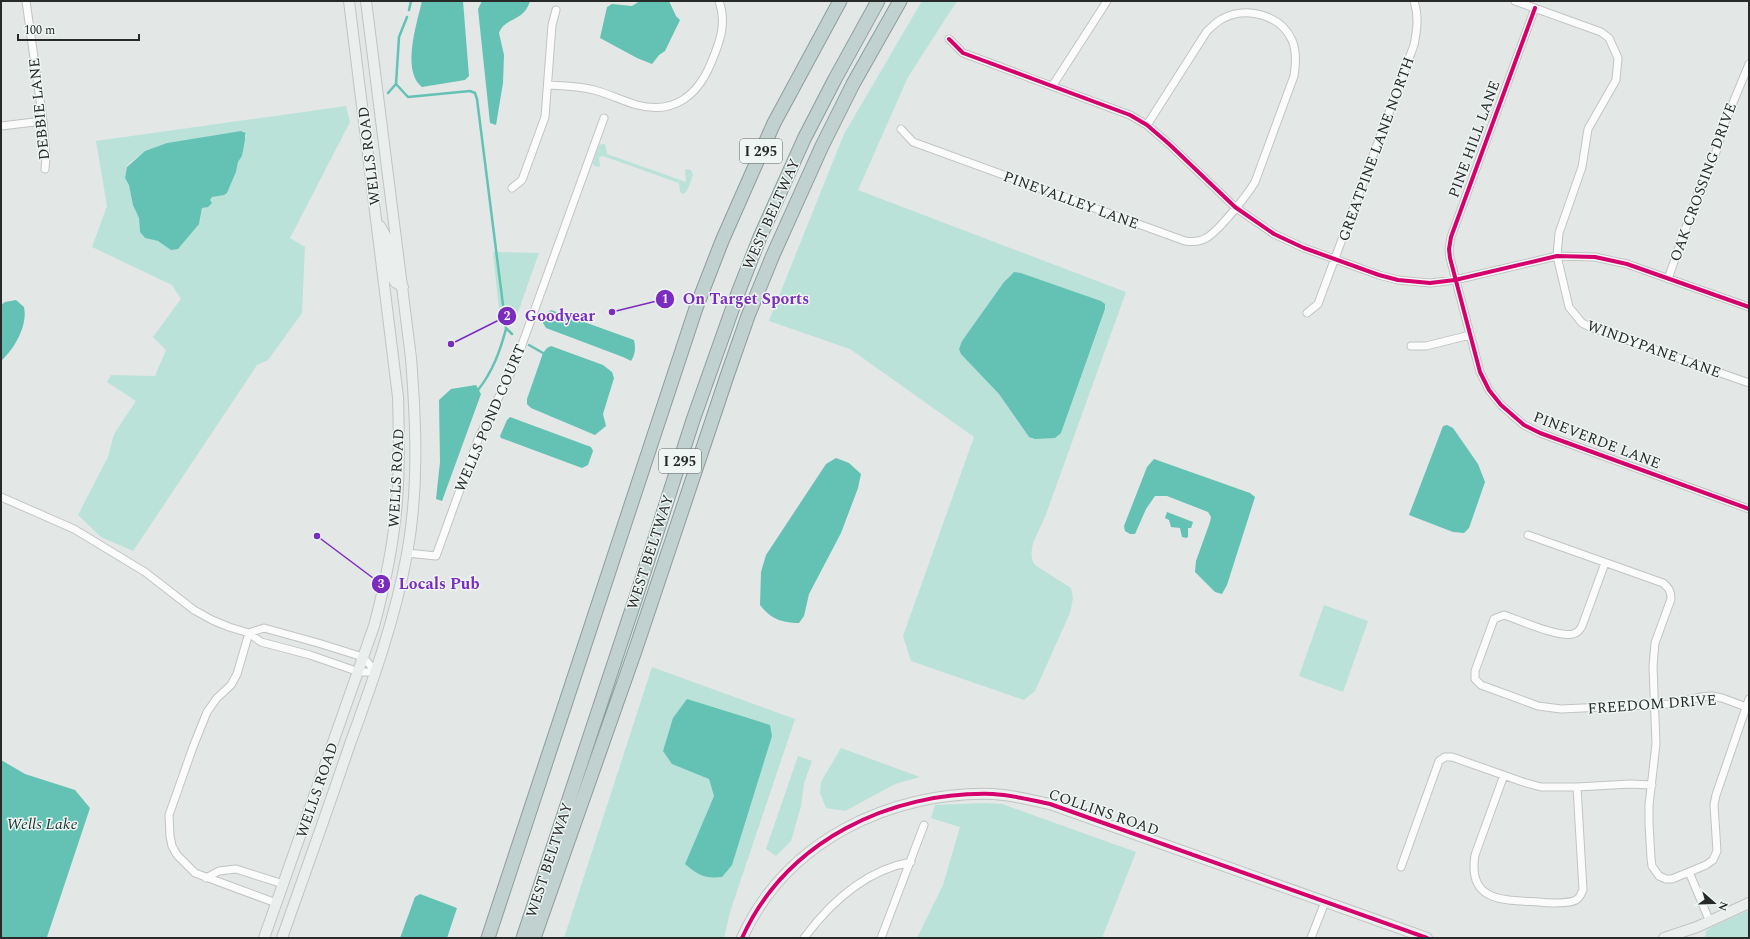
<svg xmlns="http://www.w3.org/2000/svg" width="1750" height="939" viewBox="0 0 1750 939" font-family="Spectral,serif">
	<rect width="100%" height="100%" fill="#e3e7e6"/>
	<path fill="#bae2d9" fill-rule="evenodd" d="M 922,1 L 957,1 L 908,77 L 858,190 L 1126,292 L 1045,517 C 1039,531 1025,551 1035,565 L 1071,588 L 1073,598 L 1070,613 L 1035,691 L 1024,700 L 911,661 L 903,636 L 974,437 L 850,349 L 769,321 L 844,134 ZM 1021,273 L 1101,301 L 1106,307 L 1061,433 L 1029,437 L 999,394 L 959,349 L 962,341 L 1010,275 Z
		M 346,106 L 350,122 L 290,238 L 305,247 L 302,313 L 268,360 L 257,365 L 133,551 L 101,537 L 78,515 L 108,457 L 114,434 L 136,401 L 107,382 L 111,375 L 155,376 L 166,350 L 153,337 L 181,299 L 172,285 L 92,247 L 107,206 L 96,141 ZM 243,131 L 246,133 L 242,156 L 238,162 L 236,172 L 227,193 L 212,197 L 210,200 L 211,205 L 202,208 L 200,221 L 180,247 L 145,238 L 140,232 L 139,218 L 129,185 L 125,178 L 127,165 L 145,151 L 167,143 Z
		M 603,144 L 605,144 L 607,154 L 686,182 L 685,169 L 691,170 L 693,175 L 687,191 L 683,194 L 680,192 L 679,183 L 603,156 L 599,157 L 600,167 L 594,166 L 593,163 L 599,145 Z
		M 493,252 L 539,253 L 517,315 L 500,320 Z
		M 1324,605 L 1368,621 L 1343,692 L 1299,676 Z
		M 652,667 L 795,719 L 730,912 L 724,938 L 564,938 ZM 772,736 L 685,864 L 714,796 L 709,779 Z
		M 841,748 L 920,777 L 895,784 L 845,811 L 826,808 L 820,793 L 821,782 Z
		M 798,756 L 812,761 L 804,783 L 801,806 L 791,841 L 776,856 L 766,849 Z
		M 985,803 L 1002,804 L 1136,852 L 1102,938 L 917,938 L 943,885 L 960,827 L 931,818 L 935,805 Z
		M 1747,911 L 1749,912 L 1749,938 L 1705,938 L 1706,931 L 1710,928 Z"/>
	<path fill="#63c2b3" d="M 422,1 L 463,1 L 469,76 L 465,80 L 422,87 C 401,71 417,23 422,1 Z
		M 482,1 L 530,1 C 524,22 505,17 499,33 L 504,55 L 503,83 L 496,125 L 490,123 L 478,9 Z
		M 640,1 L 669,1 L 676,16 L 680,20 L 665,51 L 659,55 L 652,64 L 637,58 L 600,38 L 607,7 L 612,4 L 632,6 Z
		M 241,131 L 246,133 L 245,135 L 245,140 L 242,156 L 238,162 L 236,172 L 227,193 L 224,195 L 212,197 L 210,200 L 212,203 L 208,207 L 202,208 L 199,224 L 178,249 L 171,250 L 158,241 L 145,238 L 140,232 L 139,218 L 133,205 L 129,185 L 125,178 L 127,167 L 145,151 L 167,143 Z
		M 1014,272 L 1021,273 L 1101,301 L 1105,304 L 1105,309 L 1061,433 L 1055,438 L 1035,439 L 1029,437 L 999,394 L 961,354 L 959,349 L 962,341 L 1004,282 Z
		M 16,300 L 24,307 C 28,326 14,349 1,361 L 1,305 L 5,302 Z
		M 551,310 L 634,340 C 636,348 635,355 631,361 L 623,357 L 546,328 L 543,323 L 547,313 Z
		M 551,346 L 603,365 L 612,372 L 614,378 L 603,414 L 606,426 L 595,435 L 531,408 L 527,404 L 527,399 L 543,353 L 547,348 Z
		M 476,385 L 481,394 L 442,501 L 436,499 L 440,462 L 439,400 L 451,389 Z
		M 510,417 L 591,447 L 593,451 L 588,465 L 582,468 L 501,438 L 500,436 L 507,420 Z
		M 1447,425 L 1453,428 L 1478,464 L 1485,482 L 1469,528 L 1464,533 L 1453,532 L 1409,515 L 1443,426 Z
		M 836,458 L 849,463 L 861,474 L 858,488 L 841,533 L 809,594 L 804,616 L 799,623 C 781,622 772,620 760,605 L 761,572 L 766,555 L 826,464 Z
		M 1154,459 L 1250,493 L 1255,497 L 1227,585 L 1222,594 L 1215,592 L 1195,572 L 1196,561 L 1210,522 L 1211,517 L 1208,512 L 1167,496 L 1155,496 L 1146,509 L 1135,534 L 1130,534 L 1125,531 L 1124,526 L 1147,467 Z
		M 1167,512 L 1193,522 L 1191,528 L 1188,528 L 1188,537 L 1186,538 L 1182,537 L 1180,528 L 1171,527 L 1169,520 L 1165,518 Z
		M 687,699 L 770,725 L 772,736 L 732,865 L 722,877 C 705,879 698,875 685,864 L 714,796 L 709,779 L 672,764 L 663,751 L 673,718 Z
		M 1,760 L 25,774 L 75,790 L 90,808 L 47,937 L 48,938 L 1,938 Z
		M 420,894 L 457,908 L 447,938 L 400,938 L 415,897 Z"/>
	<g fill="none" stroke-linecap="round" stroke-linejoin="round">
		<path stroke="#63c2b3" stroke-width="2.5" d="M 409,10 L 411,1
			M 396,84 L 399,37 L 407,17
			M 388,93 L 396,84 L 408,97 L 470,91 L 475,93 L 477,99 L 506,329 C 500,351 493,371 478,390
			M 507,329 L 512,334
			M 529,345 L 543,353"/>
		<g stroke="#c1c4c3" stroke-width="9">
			<path id="street" d="M 26,1 L 43,121 L 46,157 L 45,169
				M 1515,1 L 1601,32 L 1609,38 L 1618,58 L 1616,80 L 1588,129 L 1582,167 L 1559,233 L 1557,256 L 1569,307 L 1582,323 L 1590,327 L 1749,383
				M 1535,8 L 1451,237 L 1449,249 L 1450,258 L 1480,372 L 1489,390 L 1501,405 L 1524,425 L 1540,433 L 1749,509
				M 949,39 L 963,53 L 1130,115 L 1147,125 L 1169,144 L 1235,207 L 1274,234 L 1304,248 L 1379,275 L 1398,280 L 1430,283 L 1455,280 L 1557,256 L 1595,257 L 1627,264 L 1749,307
				M 548,85 C 563,86 579,86 594,90 C 609,94 623,101 637,105 C 674,115 698,95 711,63 C 720,42 727,23 719,1
				M 1053,85 L 1107,1
				M 1,126 L 43,121
				M 901,129 L 913,142 L 1185,241 C 1192,242 1200,242 1206,238 C 1218,232 1248,194 1255,182 L 1294,76 C 1296,64 1297,52 1292,40 C 1280,14 1245,6 1222,19 C 1216,22 1212,27 1207,31 L 1147,125
				M 512,188 L 522,180 L 545,117 L 552,25 L 556,10
				M 1668,279 L 1698,193 L 1716,152 L 1725,122 L 1749,64
				M 1307,313 L 1318,304 L 1414,45 C 1417,30 1419,16 1414,1
				M 1411,346 L 1426,346 L 1470,335
				M 1,497 L 74,529 L 145,572 L 194,610 L 212,620 L 229,627 L 249,633 L 261,642 L 310,655 L 359,672 L 376,672 L 363,657 L 318,643 L 264,628 L 249,633
				M 1528,535 L 1663,583 C 1669,588 1671,591 1671,599 L 1655,643 L 1653,666 L 1656,744 L 1649,805 L 1649,824 L 1651,858 L 1652,866 L 1659,876 L 1666,879 L 1672,879 L 1706,865 L 1713,860 L 1717,851 L 1714,805 L 1716,795 L 1749,699
				M 407,553 L 436,556 L 479,437 L 515,364 L 604,118
				M 1605,563 L 1582,626 C 1580,630 1577,633 1573,634 C 1559,638 1519,620 1504,615 L 1494,619 L 1475,671 L 1475,679 L 1481,685 L 1538,706 L 1561,709 L 1671,704 L 1701,697 L 1712,696 L 1722,698 L 1749,708
				M 249,633 L 237,674 L 231,685 L 217,698 L 207,712 L 193,747 L 169,815 L 170,836 L 172,846 L 177,855 L 195,873 L 276,903
				M 1504,775 L 1475,855 C 1467,903 1505,900 1539,902 C 1547,903 1569,904 1576,900 C 1580,898 1581,894 1583,890 L 1577,787
				M 1401,867 L 1439,761 L 1445,757 L 1452,757 L 1523,782 L 1541,787 L 1577,787 L 1630,784 L 1652,785
				M 1689,872 L 1710,922
				M 206,878 L 219,871 L 236,869 L 283,884
				M 804,938 C 830,903 866,870 911,862
				M 881,938 L 924,825
				M 1311,938 L 1325,902"/>
		</g>
		<g stroke="#c1c4c3" stroke-width="12">
			<path id="secondary" d="M 380,226 L 386,237 L 392,277 L 395,282 L 403,287
				M 264,938 L 374,626 C 385,585 394,543 397,500 C 400,466 399,431 398,397 L 349,1
				M 282,938 C 305,873 328,809 350,744 C 373,681 395,619 407,554 C 419,489 416,423 411,358 L 366,1
				M 742,938 C 786,841 890,791 993,794 C 1012,795 1031,800 1050,804 L 1427,938
				M 1664,938 L 1697,927 L 1749,903"/>
		</g>
		<g stroke="#8b9e9c" stroke-width="15">
			<path id="highway" d="M 488,938 L 696,308 L 722,241 L 774,123 L 840,1
				M 523,938 L 640,585 L 693,420 L 738,293 L 760,237 L 804,139 L 835,79 L 878,1
				M 534,938 L 635,651 L 727,376 L 748,316 L 773,255 L 822,146 L 853,84 L 900,1"/>
		</g>
		<use href="#street" stroke="#fbfbfb" stroke-width="7"/>
		<use href="#secondary" stroke="#eaefee" stroke-width="10"/>
		<use href="#highway" stroke="#c0d1cf" stroke-width="13"/>
		<g stroke="#eef6f4" stroke-width="6">
			<path id="cycleway" d="M 1535,8 L 1451,237 L 1449,249 L 1450,258 L 1480,372 L 1489,390 L 1501,405 L 1524,425 L 1540,433 L 1749,509
				M 949,39 L 963,53 L 1130,115 L 1147,125 L 1169,144 L 1235,207 L 1274,234 L 1304,248 L 1379,275 L 1398,280 L 1430,283 L 1455,280 L 1557,256 L 1595,257 L 1627,264 L 1749,307
				M 742,938 C 786,841 890,791 993,794 C 1012,795 1031,800 1050,804 L 1427,938"/>
		</g>
		<use href="#cycleway" stroke="#d6006c" stroke-width="4"/>
	</g>
	<g text-anchor="middle" stroke-width="3" stroke-linejoin="round" paint-order="stroke">
		<g fill="#eef6f4" stroke="#636766" stroke-width="1">
			<rect x="740" y="139" width="42" height="24" rx="3"/>
			<rect x="659" y="449" width="42" height="24" rx="3"/>
		</g>
		<g font-size="14" font-weight="bold" fill="#272a29">
			<text x="761" y="156">I 295</text>
			<text x="680" y="466">I 295</text>
		</g>
		<g font-size="15" fill="#272a29" stroke="#eef6f4">
			<text transform="translate(39 109) rotate(-96)" y="5">DEBBIE LANE</text>
			<text transform="translate(1474 139) rotate(-70)" y="5">PINE HILL LANE</text>
			<text transform="translate(1376 149) rotate(-70)" y="5">GREATPINE LANE NORTH</text>
			<text transform="translate(369 156) rotate(-97)" y="5">WELLS ROAD</text>
			<text transform="translate(1703 182) rotate(-70)" y="5">OAK CROSSING DRIVE</text>
			<text transform="translate(1071 200) rotate(20)" y="5">PINEVALLEY LANE</text>
			<text transform="translate(771 214) rotate(-66)" y="5">WEST BELTWAY</text>
			<text transform="translate(1654 349) rotate(20)" y="5">WINDYPANE LANE</text>
			<text transform="translate(490 418) rotate(-67)" y="5">WELLS POND COURT</text>
			<text transform="translate(1597 440) rotate(21)" y="5">PINEVERDE LANE</text>
			<text transform="translate(396 478) rotate(-87)" y="5">WELLS ROAD</text>
			<text transform="translate(650 552) rotate(-72)" y="5">WEST BELTWAY</text>
			<text transform="translate(1652 704) rotate(-4)" y="5">FREEDOM DRIVE</text>
			<text transform="translate(317 790) rotate(-71)" y="5">WELLS ROAD</text>
			<text transform="translate(1104 812) rotate(19)" y="5">COLLINS ROAD</text>
			<text transform="translate(549 860) rotate(-72)" y="5">WEST BELTWAY</text>
		</g>
		<g font-size="16" font-style="italic" fill="#1e3430" stroke="#eef6f4">
			<text x="42" y="829">Wells Lake</text>
		</g>
	</g>
	<path fill="none" stroke="#7b2cbf" stroke-width="1.5" d="M612 312L665 299M451 344L507 316M317 536L381 584"/>
	<g fill="#7b2cbf" stroke="#eef6f4" stroke-width="1.5">
		<circle cx="612" cy="312" r="4"/>
		<circle cx="451" cy="344" r="4"/>
		<circle cx="317" cy="536" r="4"/>
		<circle cx="665" cy="299" r="10"/>
		<circle cx="507" cy="316" r="10"/>
		<circle cx="381" cy="584" r="10"/>
	</g>
	<g font-size="12" text-anchor="middle" font-weight="bold" fill="#fff">
		<text x="665" y="303">1</text>
		<text x="507" y="320">2</text>
		<text x="381" y="588">3</text>
	</g>
	<g font-size="16" text-anchor="middle" font-weight="bold" fill="#7b2cbf" stroke="#eef6f4" stroke-width="3" stroke-linejoin="round" paint-order="stroke">
		<text x="746" y="304">On Target Sports</text>
		<text x="560" y="321">Goodyear</text>
		<text x="439" y="589">Locals Pub</text>
	</g>
	<rect width="1750" height="939" fill="none" stroke="#272a29" stroke-width="4"/>
	<g transform="translate(1714 903) rotate(110)" stroke="#eef6f4" stroke-width="3" paint-order="stroke">
	<path d="M0-3L7 15L0 10L-7 15Z" fill="#272a29"/>
	<text y="-6" font-size="11" font-weight="bold" text-anchor="middle" fill="#272a29">N</text>
	</g>
	<path d="M18 34v6h121v-6" fill="none" stroke="#272a29" stroke-width="2"/>
	<text x="24" y="34" font-size="12" fill="#272a29" stroke="#eef6f4" stroke-width="3" paint-order="stroke">100 m</text>
</svg>
